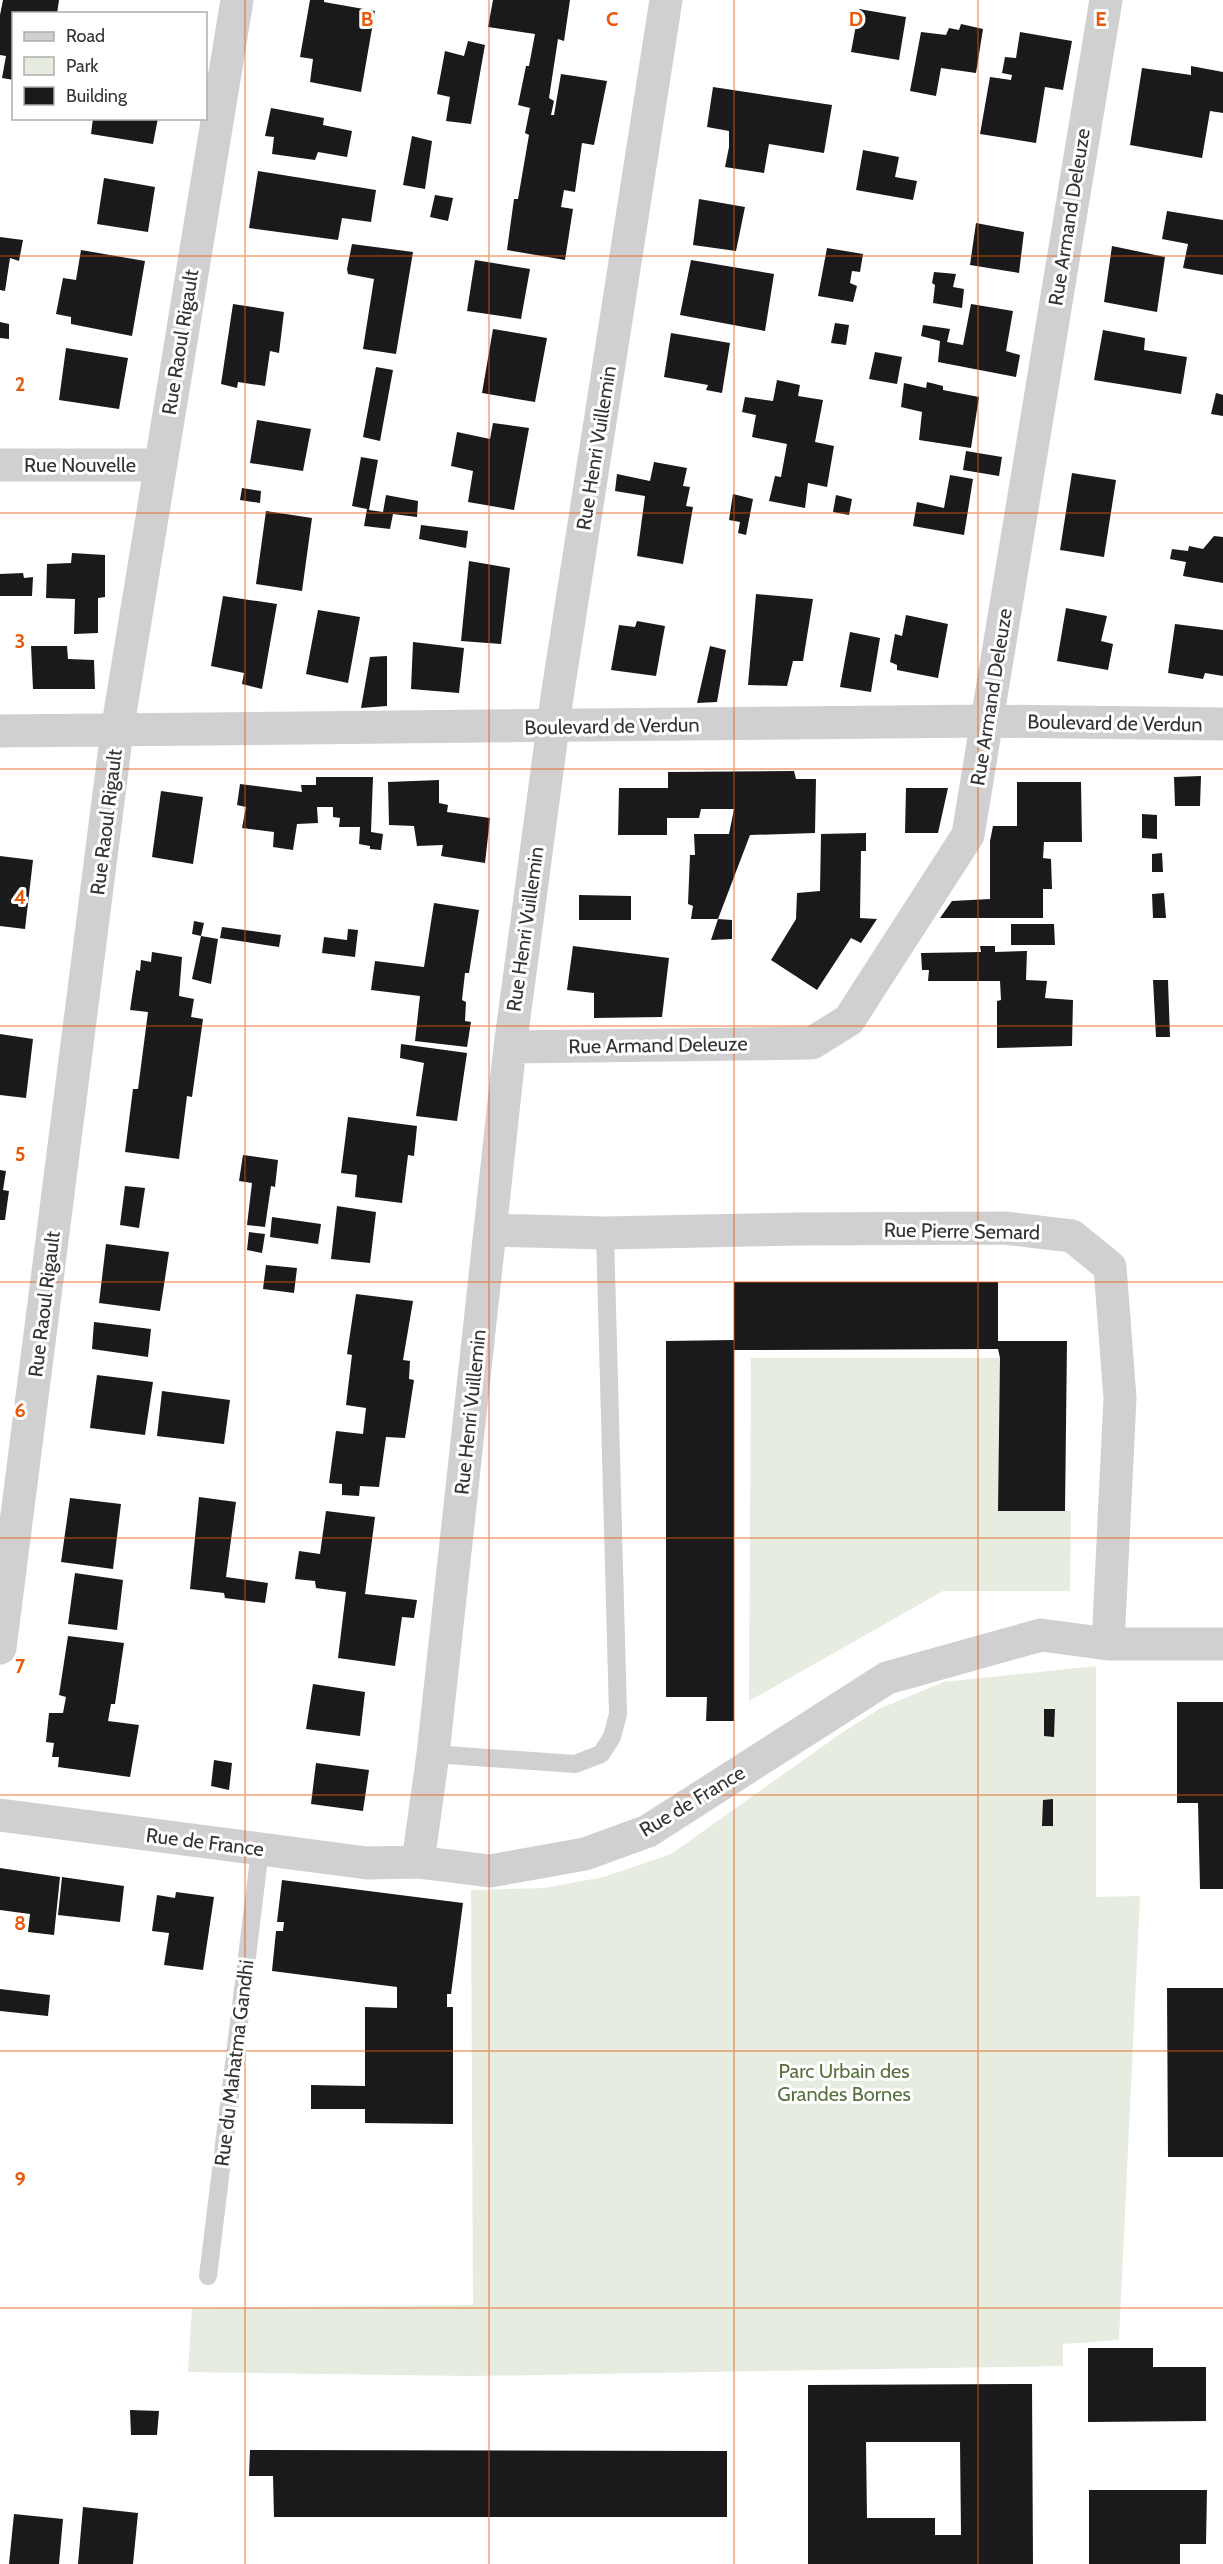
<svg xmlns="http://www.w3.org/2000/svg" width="1223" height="2564" viewBox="0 0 1223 2564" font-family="Cabin,sans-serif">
	<rect width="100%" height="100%" fill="#fff"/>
	<path fill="#e6ecdf" d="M 751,1358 L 1000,1358 L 1000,1511 L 1071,1511 L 1070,1591 L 943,1591 L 749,1701 Z
		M 1096,1666 L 1096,1897 L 1140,1896 L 1119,2340 L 1063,2344 L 1063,2366 L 471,2376 L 188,2372 L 192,2308 L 473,2305 L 471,1890 L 544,1888 L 604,1877 L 671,1854 L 843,1732 L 881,1708 L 944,1682 Z"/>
	<path fill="#1a1a1a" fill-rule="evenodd" d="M 3,0 L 59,0 L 57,14 L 14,14 L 14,80 L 2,78 L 6,56 L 0,55 L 0,15 Z
		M 310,0 L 324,0 L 324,2 L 375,11 L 361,92 L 310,82 L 313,59 L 300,57 Z
		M 493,0 L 570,0 L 564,41 L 558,39 L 549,98 L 554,101 L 551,115 L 554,115 L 561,74 L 607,81 L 594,145 L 582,143 L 575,192 L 564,190 L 561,207 L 573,209 L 565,260 L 507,250 L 514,199 L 518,199 L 529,135 L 525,133 L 530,108 L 518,105 L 526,66 L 529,66 L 535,34 L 488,27 Z
		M 859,9 L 906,17 L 899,60 L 851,52 Z
		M 961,24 L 983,29 L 976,73 L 941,68 L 936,96 L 910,91 L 921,32 L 946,35 L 949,28 L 959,30 Z
		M 1020,32 L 1072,41 L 1063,90 L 1045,87 L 1036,143 L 980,134 L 990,77 L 1011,80 L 1012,75 L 1002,73 L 1005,57 L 1016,58 Z
		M 468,41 L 485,45 L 471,124 L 446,121 L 450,97 L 437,94 L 445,51 L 464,56 Z
		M 1191,66 L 1223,72 L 1223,113 L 1210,111 L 1202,158 L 1130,145 L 1142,68 L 1191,75 Z
		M 713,87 L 832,105 L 824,153 L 769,144 L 764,173 L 725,167 L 729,147 L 729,131 L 707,127 Z
		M 271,108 L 324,118 L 323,125 L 352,131 L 347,157 L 318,152 L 315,160 L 272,154 L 274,137 L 265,136 Z
		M 93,118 L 158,118 L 153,144 L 91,134 Z
		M 412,136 L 432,141 L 425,189 L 403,185 Z
		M 863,150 L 899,157 L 895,177 L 917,181 L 913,200 L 856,190 Z
		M 258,171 L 376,190 L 371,222 L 342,218 L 338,240 L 249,228 Z
		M 104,178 L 155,187 L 148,232 L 97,224 Z
		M 435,195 L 453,198 L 448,221 L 430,217 Z
		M 699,199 L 745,207 L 736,251 L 693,245 Z
		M 1167,211 L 1223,220 L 1223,275 L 1183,268 L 1188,244 L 1162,239 Z
		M 976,223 L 1024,232 L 1019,273 L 970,265 Z
		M 0,237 L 23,240 L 19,261 L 10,258 L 5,291 L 0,290 Z
		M 352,244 L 413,252 L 396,354 L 363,349 L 374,279 L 348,274 L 347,269 Z
		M 1112,246 L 1165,257 L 1157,312 L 1104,302 Z
		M 827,248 L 863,254 L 860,272 L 852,271 L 850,283 L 857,286 L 853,302 L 818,296 Z
		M 81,250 L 145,261 L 132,336 L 71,324 L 71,317 L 56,314 L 63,278 L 76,280 Z
		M 475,260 L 530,269 L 521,319 L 467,311 Z
		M 691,260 L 774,274 L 765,331 L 680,315 Z
		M 934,272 L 956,274 L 953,287 L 964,289 L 962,308 L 933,303 L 935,285 L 932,283 Z
		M 233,304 L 284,312 L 279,353 L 270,351 L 265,386 L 238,382 L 237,388 L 221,384 Z
		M 971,304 L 1013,311 L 1006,351 L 1020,355 L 1016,377 L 938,362 L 940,341 L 921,336 L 923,325 L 950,329 L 947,342 L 963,345 Z
		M 0,322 L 9,324 L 9,339 L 0,338 Z
		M 835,323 L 849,325 L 846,345 L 831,343 Z
		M 493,329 L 547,338 L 535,402 L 482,393 Z
		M 1103,330 L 1145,338 L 1144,350 L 1187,357 L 1181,394 L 1094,380 Z
		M 671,333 L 730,343 L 722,393 L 706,390 L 708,385 L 664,377 Z
		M 66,348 L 128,358 L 119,409 L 59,400 Z
		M 875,352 L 902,357 L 897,384 L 869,379 Z
		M 376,367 L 393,370 L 380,441 L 363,437 Z
		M 777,380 L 800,385 L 798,396 L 823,400 L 815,442 L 834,446 L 827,487 L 808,483 L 805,508 L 769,501 L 775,476 L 781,477 L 787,444 L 752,437 L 756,415 L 742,412 L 745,397 L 773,401 Z
		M 927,382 L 943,386 L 943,390 L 979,397 L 971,448 L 919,440 L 922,412 L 901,407 L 904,383 L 926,388 Z
		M 1216,393 L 1223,395 L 1223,416 L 1211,414 Z
		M 257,420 L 311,429 L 303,471 L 250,463 Z
		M 493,423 L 529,428 L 514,510 L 468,502 L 473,471 L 451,466 L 457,432 L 490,439 Z
		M 966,451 L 1002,457 L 999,476 L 963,470 Z
		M 361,457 L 378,460 L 369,510 L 383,512 L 386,495 L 418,501 L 417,517 L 393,514 L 390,529 L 364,526 L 367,509 L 352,506 Z
		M 654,462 L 687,468 L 683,486 L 690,487 L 686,506 L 693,507 L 683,564 L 637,556 L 645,496 L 615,491 L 617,474 L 650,481 Z
		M 1072,473 L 1116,480 L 1104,557 L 1060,550 Z
		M 950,475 L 973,479 L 964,535 L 913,526 L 917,502 L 944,508 Z
		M 242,488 L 261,491 L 260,503 L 240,500 Z
		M 733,494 L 753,499 L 746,535 L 738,533 L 740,522 L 729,520 Z
		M 836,495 L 852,499 L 849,515 L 833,512 Z
		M 266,511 L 312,518 L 302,591 L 256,584 Z
		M 421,525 L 468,531 L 466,548 L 419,539 Z
		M 1214,536 L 1223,537 L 1223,583 L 1183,576 L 1186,562 L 1170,559 L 1172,549 L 1188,551 L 1189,546 L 1203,549 Z
		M 72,553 L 105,555 L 105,597 L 98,598 L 98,633 L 74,634 L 75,599 L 46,598 L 47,564 L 71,563 Z
		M 469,561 L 510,568 L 501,644 L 461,641 Z
		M 23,573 L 24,578 L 33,577 L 32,596 L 0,596 L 0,574 Z
		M 756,594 L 813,599 L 803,661 L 793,661 L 787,686 L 748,685 Z
		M 223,596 L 277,604 L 262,689 L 242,684 L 244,673 L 211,666 Z
		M 1066,608 L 1107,616 L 1101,641 L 1113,644 L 1108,670 L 1057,661 Z
		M 318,610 L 360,617 L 348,683 L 306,674 Z
		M 906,615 L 948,624 L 938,678 L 897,670 L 897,665 L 890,662 L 895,634 L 902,636 Z
		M 637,621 L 665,626 L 656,676 L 611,670 L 619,625 L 635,627 Z
		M 1175,624 L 1223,630 L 1223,676 L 1205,673 L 1203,679 L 1168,673 Z
		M 850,632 L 880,638 L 871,692 L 840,687 Z
		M 413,642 L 464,648 L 459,693 L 411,689 Z
		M 31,646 L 67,646 L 68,659 L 94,660 L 95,689 L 33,689 Z
		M 710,646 L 726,650 L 717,702 L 697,703 Z
		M 387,656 L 387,706 L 361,708 L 370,657 Z
		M 794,771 L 796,779 L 816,779 L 815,833 L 750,835 L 718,919 L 732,920 L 732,939 L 711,940 L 718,919 L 691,919 L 693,906 L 688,904 L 690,855 L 695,855 L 694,834 L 729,834 L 734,809 L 701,809 L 699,818 L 667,818 L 667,835 L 618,835 L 619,788 L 668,788 L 668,772 Z
		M 1201,776 L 1200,806 L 1175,806 L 1174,777 Z
		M 316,777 L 373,777 L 371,832 L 383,834 L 381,850 L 370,849 L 370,846 L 359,844 L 360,827 L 339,827 L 340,818 L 333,817 L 333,807 L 317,807 L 318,823 L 297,824 L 293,850 L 273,847 L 274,832 L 242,828 L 246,807 L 237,805 L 240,784 L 302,792 L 301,785 L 316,785 Z
		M 439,780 L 439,803 L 448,805 L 447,812 L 490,818 L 485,863 L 441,856 L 443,845 L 417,846 L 414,826 L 389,825 L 388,782 Z
		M 1017,782 L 1081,782 L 1082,842 L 1044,842 L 1043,858 L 1051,859 L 1052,889 L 1043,889 L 1043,918 L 940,918 L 952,901 L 990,899 L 990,841 L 993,826 L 1017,826 Z
		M 906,788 L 948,788 L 938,833 L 905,833 Z
		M 161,791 L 203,797 L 193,864 L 152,857 Z
		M 1142,814 L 1157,815 L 1157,839 L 1142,838 Z
		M 866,833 L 866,851 L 861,851 L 860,918 L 877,919 L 861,943 L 851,938 L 817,990 L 771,960 L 796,919 L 797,893 L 820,891 L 821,834 Z
		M 1162,853 L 1163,872 L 1152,872 L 1152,854 Z
		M 0,856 L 33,860 L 25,929 L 0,926 Z
		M 1164,893 L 1166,918 L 1153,918 L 1152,894 Z
		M 579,895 L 631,896 L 631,920 L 579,920 Z
		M 434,903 L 479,910 L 469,973 L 465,973 L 462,1000 L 466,1002 L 465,1021 L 471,1022 L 467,1047 L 415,1041 L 420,996 L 371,990 L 375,961 L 424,967 Z
		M 194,921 L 204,923 L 201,936 L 218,939 L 211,984 L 192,979 L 201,936 L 192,934 Z
		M 1011,924 L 1054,924 L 1055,945 L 1011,945 Z
		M 222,927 L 281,935 L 279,947 L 220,938 Z
		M 348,929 L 358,930 L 355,957 L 322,953 L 324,937 L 347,940 Z
		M 573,946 L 669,958 L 662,1017 L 594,1018 L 594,993 L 567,990 Z
		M 980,946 L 995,946 L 995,952 L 1027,951 L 1026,980 L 1047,981 L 1045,998 L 1073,1000 L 1072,1046 L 997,1048 L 997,1001 L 1001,1000 L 1000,981 L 928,981 L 929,970 L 922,970 L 921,953 L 981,952 Z
		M 152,952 L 182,957 L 179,996 L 194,999 L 191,1017 L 203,1019 L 192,1097 L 187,1096 L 179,1159 L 125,1152 L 133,1089 L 138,1089 L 148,1012 L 130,1010 L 136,970 L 140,971 L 141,960 L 151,962 Z
		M 1153,980 L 1168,980 L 1170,1037 L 1156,1037 Z
		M 0,1034 L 33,1039 L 26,1098 L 0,1095 Z
		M 401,1044 L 467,1053 L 457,1121 L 416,1116 L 424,1063 L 400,1058 Z
		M 348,1117 L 417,1126 L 414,1156 L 408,1155 L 402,1203 L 355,1197 L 357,1175 L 341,1173 Z
		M 243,1155 L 278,1160 L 275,1187 L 271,1186 L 265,1227 L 247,1225 L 252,1183 L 239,1181 Z
		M 0,1170 L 6,1171 L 3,1190 L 9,1191 L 5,1220 L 0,1220 Z
		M 125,1186 L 145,1188 L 139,1228 L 120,1225 Z
		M 337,1206 L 376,1212 L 370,1263 L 331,1259 Z
		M 272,1217 L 321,1224 L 318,1244 L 270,1237 Z
		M 249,1232 L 265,1234 L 262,1253 L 247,1250 Z
		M 106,1244 L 169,1252 L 160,1311 L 99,1303 Z
		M 266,1265 L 297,1268 L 294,1293 L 263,1289 Z
		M 734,1282 L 998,1282 L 998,1341 L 1067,1341 L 1065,1511 L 998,1511 L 1000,1358 L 998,1349 L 734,1350 L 734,1721 L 706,1721 L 707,1697 L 666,1697 L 666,1341 L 734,1340 Z
		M 356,1294 L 413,1301 L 403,1360 L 410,1361 L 409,1379 L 414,1380 L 405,1438 L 386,1437 L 379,1487 L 360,1486 L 359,1496 L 342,1495 L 342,1484 L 329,1483 L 336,1431 L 363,1434 L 366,1408 L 346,1405 L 352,1355 L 347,1354 Z
		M 94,1322 L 151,1329 L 148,1357 L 92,1349 Z
		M 97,1375 L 153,1382 L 145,1435 L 90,1428 Z
		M 162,1391 L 230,1400 L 224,1444 L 157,1436 Z
		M 199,1497 L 236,1502 L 226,1577 L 268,1583 L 265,1603 L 225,1598 L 224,1593 L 190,1589 Z
		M 70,1498 L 121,1504 L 113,1569 L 61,1562 Z
		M 326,1511 L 375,1517 L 365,1594 L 417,1600 L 414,1618 L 402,1617 L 395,1666 L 338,1658 L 346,1592 L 316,1588 L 315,1581 L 295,1579 L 299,1551 L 320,1554 Z
		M 75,1573 L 123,1580 L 117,1630 L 68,1624 Z
		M 68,1636 L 124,1643 L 115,1704 L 111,1704 L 108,1721 L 139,1725 L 130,1777 L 58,1767 L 59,1757 L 52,1757 L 54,1743 L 46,1742 L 49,1713 L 63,1713 L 66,1697 L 59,1695 Z
		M 313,1684 L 365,1692 L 360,1736 L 306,1729 Z
		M 1177,1702 L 1223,1702 L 1223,1889 L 1200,1889 L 1198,1803 L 1177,1803 Z
		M 1044,1709 L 1055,1709 L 1054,1737 L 1044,1736 Z
		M 214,1760 L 232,1763 L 229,1790 L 211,1786 Z
		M 316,1763 L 369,1770 L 363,1811 L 311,1804 Z
		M 1053,1799 L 1053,1826 L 1042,1826 L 1043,1800 Z
		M 0,1868 L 60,1877 L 54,1935 L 28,1932 L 30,1914 L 0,1910 Z
		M 62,1877 L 124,1886 L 120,1922 L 58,1915 Z
		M 282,1880 L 463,1903 L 451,1994 L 447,1994 L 447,2007 L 453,2007 L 453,2124 L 365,2123 L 365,2109 L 311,2109 L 311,2085 L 365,2086 L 365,2007 L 397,2008 L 397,1987 L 272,1971 L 276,1931 L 283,1931 L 284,1922 L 277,1922 Z
		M 176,1892 L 214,1897 L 203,1970 L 164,1965 L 169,1933 L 152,1931 L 157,1895 L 175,1898 Z
		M 1167,1988 L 1223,1988 L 1223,2157 L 1168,2157 Z
		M 0,1989 L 50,1995 L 48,2016 L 0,2011 Z
		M 1088,2348 L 1153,2348 L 1153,2367 L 1206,2367 L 1206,2421 L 1088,2422 Z
		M 1032,2384 L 1033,2564 L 808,2564 L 808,2385 ZM 866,2442 L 960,2442 L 961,2535 L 935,2535 L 935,2518 L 867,2518 Z
		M 130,2410 L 159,2411 L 157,2435 L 131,2435 Z
		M 250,2450 L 727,2451 L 727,2517 L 274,2517 L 273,2476 L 249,2476 Z
		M 1089,2490 L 1207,2490 L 1206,2544 L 1180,2544 L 1180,2564 L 1089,2564 Z
		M 83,2507 L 138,2513 L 133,2564 L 78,2564 Z
		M 14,2514 L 63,2519 L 59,2564 L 9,2564 Z"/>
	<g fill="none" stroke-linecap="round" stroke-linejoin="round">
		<path stroke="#d0d0d0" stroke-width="18" d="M 433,1754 L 575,1764 L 601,1754 L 612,1737 L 618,1714 L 605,1233
			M 208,2276 L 260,1850"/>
		<path stroke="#d0d0d0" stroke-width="33" d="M 0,465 L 160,465
			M 0,731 L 987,721 L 1223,724
			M 510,1047 L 812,1043 L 849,1020 L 968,835 L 1106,0
			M 490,1230 L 605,1233 L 798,1229 L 1005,1228 L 1072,1236 L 1110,1267 L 1120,1398 L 1108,1644 L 1223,1644
			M 0,1648 L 117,731 L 237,0
			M 0,1815 L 367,1863 L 418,1862 L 490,1871 L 585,1854 L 648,1831 L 887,1678 L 1041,1635 L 1108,1644
			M 418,1862 L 433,1754 L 510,1047 L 557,697 L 666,0"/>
	</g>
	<path fill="none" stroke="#e8590c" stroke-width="1.5" stroke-opacity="0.55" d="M 245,0 L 245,2564M 489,0 L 489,2564M 734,0 L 734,2564M 978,0 L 978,2564M 0,256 L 1223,256M 0,513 L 1223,513M 0,769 L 1223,769M 0,1026 L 1223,1026M 0,1282 L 1223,1282M 0,1538 L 1223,1538M 0,1795 L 1223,1795M 0,2051 L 1223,2051M 0,2308 L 1223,2308"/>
	<g text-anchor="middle" stroke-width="6" stroke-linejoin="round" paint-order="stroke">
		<g font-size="20" fill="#333" stroke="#fff">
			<text transform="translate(1069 217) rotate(-81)" y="7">Rue Armand Deleuze</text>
			<text transform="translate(180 342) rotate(-81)" y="7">Rue Raoul Rigault</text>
			<text transform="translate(596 448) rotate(-81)" y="7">Rue Henri Vuillemin</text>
			<text x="80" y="472">Rue Nouvelle</text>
			<text transform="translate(991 697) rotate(-81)" y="7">Rue Armand Deleuze</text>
			<text transform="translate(1115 723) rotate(1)" y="7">Boulevard de Verdun</text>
			<text transform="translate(612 726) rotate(-1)" y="7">Boulevard de Verdun</text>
			<text transform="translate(106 822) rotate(-83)" y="7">Rue Raoul Rigault</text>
			<text transform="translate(525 929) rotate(-82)" y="7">Rue Henri Vuillemin</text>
			<text transform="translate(658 1045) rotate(-1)" y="7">Rue Armand Deleuze</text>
			<text transform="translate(962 1231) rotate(1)" y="7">Rue Pierre Semard</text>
			<text transform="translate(44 1304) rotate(-83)" y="7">Rue Raoul Rigault</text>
			<text transform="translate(470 1412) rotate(-84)" y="7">Rue Henri Vuillemin</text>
			<text transform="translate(692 1801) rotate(-31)" y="7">Rue de France</text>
			<text transform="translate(205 1842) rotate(7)" y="7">Rue de France</text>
			<text transform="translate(234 2063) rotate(-83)" y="7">Rue du Mahatma Gandhi</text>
		</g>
		<g font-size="20" fill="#56703f" stroke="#fff">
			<text x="844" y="2078">Parc Urbain des<tspan x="844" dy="23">Grandes Bornes</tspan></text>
		</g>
	</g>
	<g font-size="20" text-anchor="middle" font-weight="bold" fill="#e8590c" stroke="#fff" stroke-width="6" stroke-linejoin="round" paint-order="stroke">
		<text x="367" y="26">B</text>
		<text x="612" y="26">C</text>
		<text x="856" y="26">D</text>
		<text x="1101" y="26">E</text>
		<text x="20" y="391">2</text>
		<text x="20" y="648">3</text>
		<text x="20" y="904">4</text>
		<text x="20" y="1161">5</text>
		<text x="20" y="1417">6</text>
		<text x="20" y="1673">7</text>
		<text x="20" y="1930">8</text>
		<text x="20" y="2186">9</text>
	</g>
	<rect x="12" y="12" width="195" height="108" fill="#ffffff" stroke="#adadad" stroke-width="1.5"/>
	<rect x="24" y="32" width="30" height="9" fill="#d0d0d0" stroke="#adadad" stroke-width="1.5"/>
	<text x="66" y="42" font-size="18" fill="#333333">Road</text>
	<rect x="24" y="57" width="30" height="18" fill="#e6ecdf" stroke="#adadad" stroke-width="1.5"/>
	<text x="66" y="72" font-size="18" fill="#333333">Park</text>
	<rect x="24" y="87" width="30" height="18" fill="#1a1a1a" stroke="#adadad" stroke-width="1.5"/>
	<text x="66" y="102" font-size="18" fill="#333333">Building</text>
</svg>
